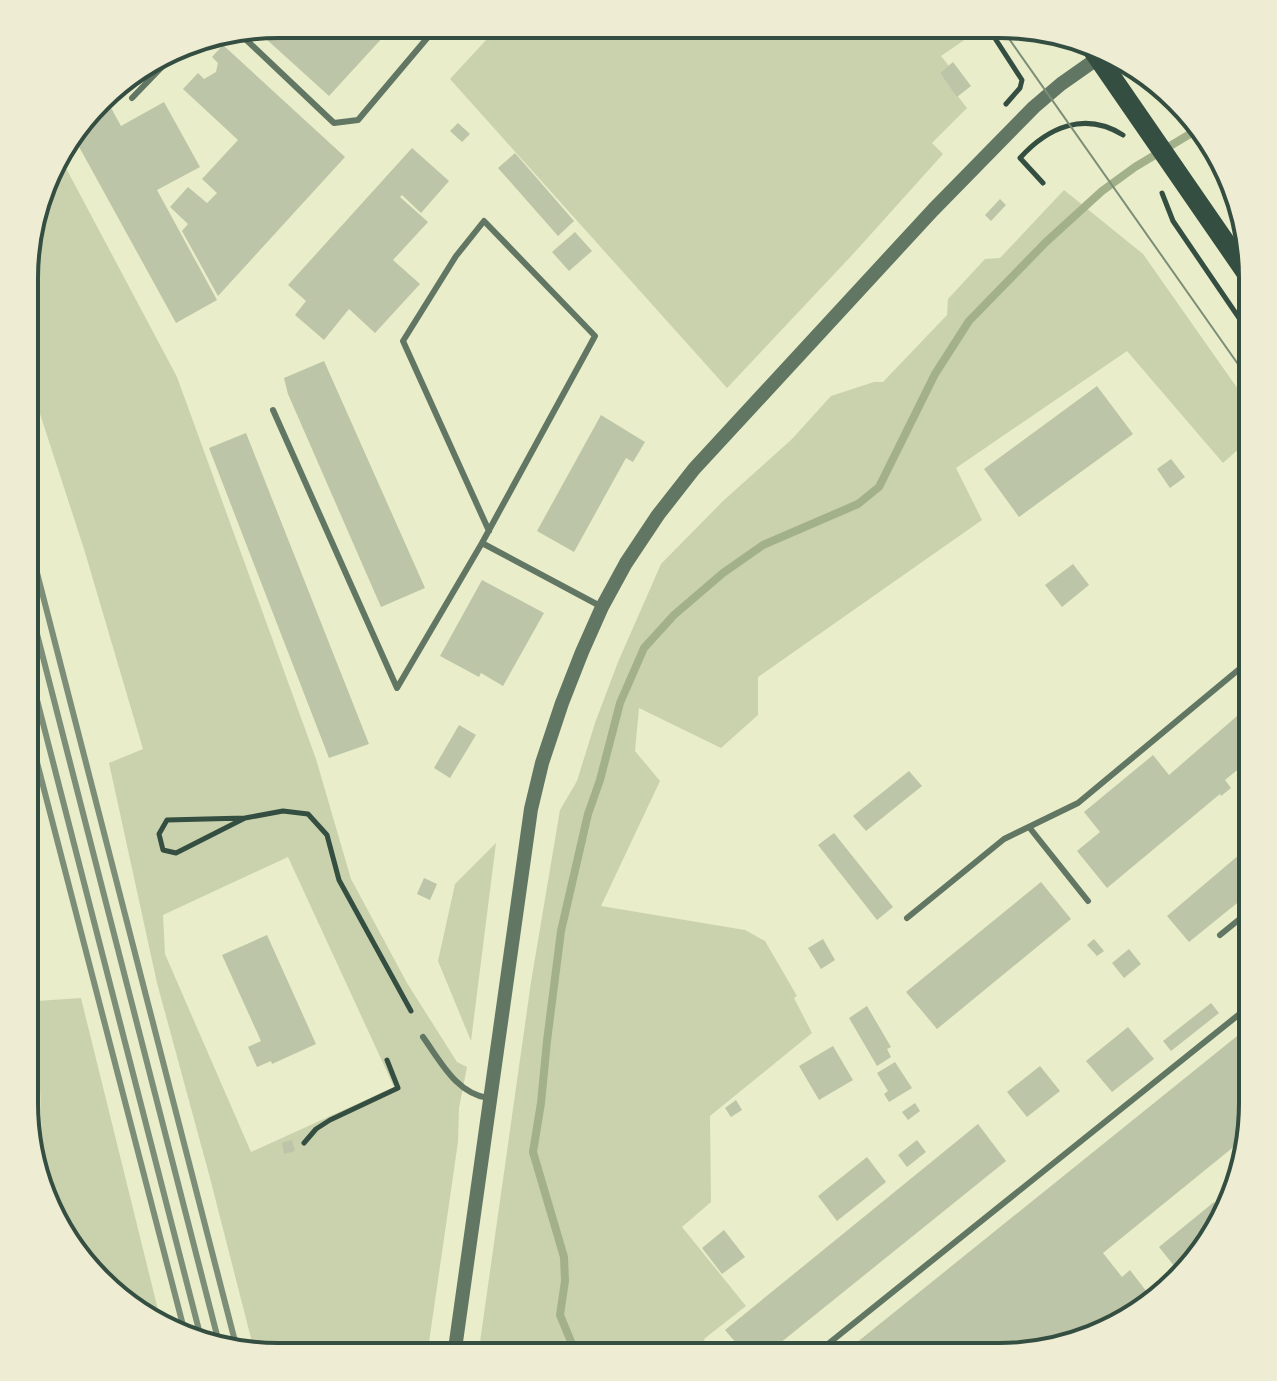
<svg xmlns="http://www.w3.org/2000/svg" width="1277" height="1381" viewBox="0 0 1277 1381" font-family="'IBM Plex Serif',serif">
	<rect width="100%" height="100%" fill="#e9edc9"/>
	<path fill="#cad2ad" fill-rule="evenodd" d="M 500,25 L 967,26 L 973,34 L 941,56 L 949,66 L 940,73 L 967,108 L 932,143 L 943,154 L 854,253 L 727,388 L 450,79 Z
		M 58,153 L 177,377 L 316,759 L 351,879 L 407,983 L 457,1062 L 467,1067 L 459,1108 L 458,1142 L 427,1356 L 261,1356 L 255,1354 L 210,1178 L 157,983 L 109,763 L 143,749 L 84,549 L 28,377 L 29,229 ZM 288,857 L 394,1087 L 251,1152 L 165,954 L 163,915 Z
		M 1064,190 L 1143,254 L 1252,409 L 1252,437 L 1223,463 L 1127,351 L 956,468 L 982,520 L 758,677 L 758,715 L 721,748 L 639,708 L 635,751 L 660,781 L 601,906 L 745,930 L 765,941 L 797,996 L 794,998 L 812,1033 L 710,1116 L 711,1202 L 682,1227 L 746,1306 L 704,1339 L 710,1356 L 478,1356 L 531,982 L 560,810 L 577,781 L 595,723 L 618,662 L 661,564 L 723,501 L 792,439 L 831,396 L 874,382 L 883,382 L 947,315 L 948,299 L 985,259 L 1000,258 Z
		M 496,843 L 471,1041 L 438,961 L 455,884 Z
		M 81,998 L 162,1326 L 151,1323 L 67,1244 L 43,1175 L 37,1001 Z"/>
	<g fill="none" stroke-linecap="round" stroke-linejoin="round">
		<path stroke="#a3b18a" stroke-width="8" d="M 577,1356 L 560,1315 L 565,1281 L 564,1257 L 533,1152 L 541,1103 L 547,1041 L 561,931 L 588,814 L 600,780 L 620,703 L 644,648 L 674,615 L 723,573 L 763,545 L 858,504 L 879,487 L 935,374 L 969,321 L 1046,242 L 1102,191 L 1135,167 L 1200,128"/>
	</g>
	<path fill="#bcc5a7" d="M 278,24 L 395,24 L 329,96 L 254,28 Z
		M 223,45 L 345,157 L 218,296 L 182,231 L 188,224 L 170,207 L 188,187 L 207,203 L 217,193 L 202,179 L 238,140 L 183,89 L 198,73 L 204,79 L 216,72 L 218,63 L 212,57 Z
		M 953,62 L 971,86 L 957,97 L 940,73 Z
		M 104,95 L 121,126 L 164,102 L 200,167 L 157,190 L 217,300 L 176,323 L 72,134 Z
		M 458,123 L 470,134 L 462,142 L 450,131 Z
		M 412,148 L 449,181 L 421,213 L 402,195 L 400,197 L 428,222 L 393,260 L 420,284 L 375,333 L 349,309 L 324,340 L 295,315 L 306,301 L 288,285 Z
		M 515,153 L 574,221 L 558,236 L 498,168 Z
		M 1000,199 L 1006,205 L 991,221 L 985,215 Z
		M 575,232 L 592,251 L 569,271 L 552,252 Z
		M 324,361 L 425,588 L 381,607 L 288,394 L 284,378 Z
		M 1097,386 L 1133,434 L 1019,517 L 984,469 Z
		M 601,415 L 645,442 L 633,462 L 626,458 L 574,552 L 537,531 Z
		M 246,433 L 369,744 L 329,758 L 209,448 Z
		M 1171,459 L 1185,477 L 1170,488 L 1157,469 Z
		M 1073,564 L 1089,585 L 1062,607 L 1045,585 Z
		M 482,580 L 544,613 L 503,686 L 481,673 L 479,677 L 440,656 Z
		M 1252,703 L 1252,758 L 1225,780 L 1231,788 L 1221,796 L 1220,794 L 1107,888 L 1077,851 L 1100,832 L 1084,812 L 1153,755 L 1169,775 Z
		M 459,725 L 476,735 L 450,778 L 434,768 Z
		M 909,771 L 922,786 L 866,831 L 853,816 Z
		M 834,833 L 893,907 L 877,920 L 818,845 Z
		M 1252,836 L 1252,891 L 1189,942 L 1167,916 L 1246,849 L 1242,844 Z
		M 424,878 L 437,884 L 430,900 L 417,894 Z
		M 1041,882 L 1071,919 L 937,1029 L 906,992 Z
		M 267,935 L 316,1044 L 272,1064 L 271,1061 L 257,1067 L 248,1047 L 261,1041 L 222,955 Z
		M 823,939 L 835,960 L 821,969 L 808,948 Z
		M 1094,939 L 1104,951 L 1097,956 L 1087,945 Z
		M 1129,949 L 1141,964 L 1124,978 L 1112,963 Z
		M 1211,1003 L 1219,1013 L 1171,1051 L 1163,1041 Z
		M 867,1006 L 891,1047 L 887,1049 L 891,1057 L 877,1066 L 849,1018 Z
		M 1252,1024 L 1252,1119 L 1247,1136 L 1103,1253 L 1122,1277 L 1130,1270 L 1153,1300 L 1140,1314 L 1015,1356 L 840,1356 Z
		M 1128,1027 L 1154,1059 L 1112,1092 L 1086,1061 Z
		M 833,1046 L 853,1080 L 819,1100 L 799,1066 Z
		M 895,1062 L 912,1088 L 889,1102 L 884,1094 L 888,1091 L 877,1073 Z
		M 1040,1066 L 1060,1091 L 1027,1117 L 1007,1092 Z
		M 736,1100 L 742,1110 L 731,1117 L 725,1108 Z
		M 915,1103 L 920,1111 L 908,1120 L 902,1112 Z
		M 978,1124 L 1006,1161 L 764,1356 L 747,1356 L 725,1330 Z
		M 292,1140 L 295,1151 L 284,1154 L 282,1143 Z
		M 917,1140 L 926,1152 L 907,1167 L 898,1155 Z
		M 867,1157 L 886,1182 L 837,1221 L 818,1196 Z
		M 1214,1202 L 1224,1214 L 1219,1229 L 1179,1272 L 1159,1247 Z
		M 724,1230 L 745,1257 L 722,1274 L 702,1248 Z"/>
	<g fill="none" stroke-linecap="round" stroke-linejoin="round">
		<path stroke="#344e41" stroke-width="5" d="M 987,26 L 1022,80 L 1020,88 L 1006,104
			M 1043,183 L 1020,158 C 1048,127 1085,111 1123,135
			M 1162,193 L 1173,221 L 1252,337
			M 245,818 L 176,853 L 163,850 L 159,834 L 167,820 L 245,818 L 283,811 L 308,814 L 327,835 L 339,880 L 411,1011
			M 304,1143 L 316,1129 L 330,1120 L 398,1088 L 387,1060"/>
		<path stroke="#617663" stroke-width="6" d="M 237,31 L 334,123 L 358,120 L 439,24
			M 132,98 L 183,45
			M 273,410 L 397,688 L 482,543
			M 489,531 L 403,341 L 456,256 L 484,221 L 595,336 L 482,543 L 602,607
			M 1252,794 L 1252,793
			M 1029,827 L 1088,901
			M 907,918 L 1004,839 L 1078,803 L 1243,666 L 1252,664
			M 1220,935 L 1252,909
			M 423,1037 C 441,1062 456,1093 488,1098
			M 813,1356 L 1252,1004"/>
		<path stroke="#617663" stroke-width="14" d="M 454,1356 L 531,809 L 542,763 L 562,703 L 582,652 L 602,607 L 626,563 L 658,515 L 694,469 L 933,210 L 1034,107 L 1061,84 L 1098,58"/>
		<path stroke="#344e41" stroke-width="20" d="M 1090,46 L 1252,281"/>
		<path stroke="#7c8e77" stroke-width="2" d="M 1000,26 L 1252,384"/>
		<path stroke="#7c8e77" stroke-width="6" d="M 27,534 L 237,1349
			M 27,595 L 219,1343
			M 27,661 L 201,1338
			M 26,720 L 185,1333"/>
	</g>
	<path d="M0 0H1277V1381H0ZM278 38H999A240 240 0 0 1 1239 278V1103A240 240 0 0 1 999 1343H278A240 240 0 0 1 38 1103V278A240 240 0 0 1 278 38Z" fill="#eeecd3" fill-rule="evenodd"/>
	<path fill="none" stroke="#344e41" stroke-width="4" d="M278 38H999A240 240 0 0 1 1239 278V1103A240 240 0 0 1 999 1343H278A240 240 0 0 1 38 1103V278A240 240 0 0 1 278 38Z"/>
</svg>
